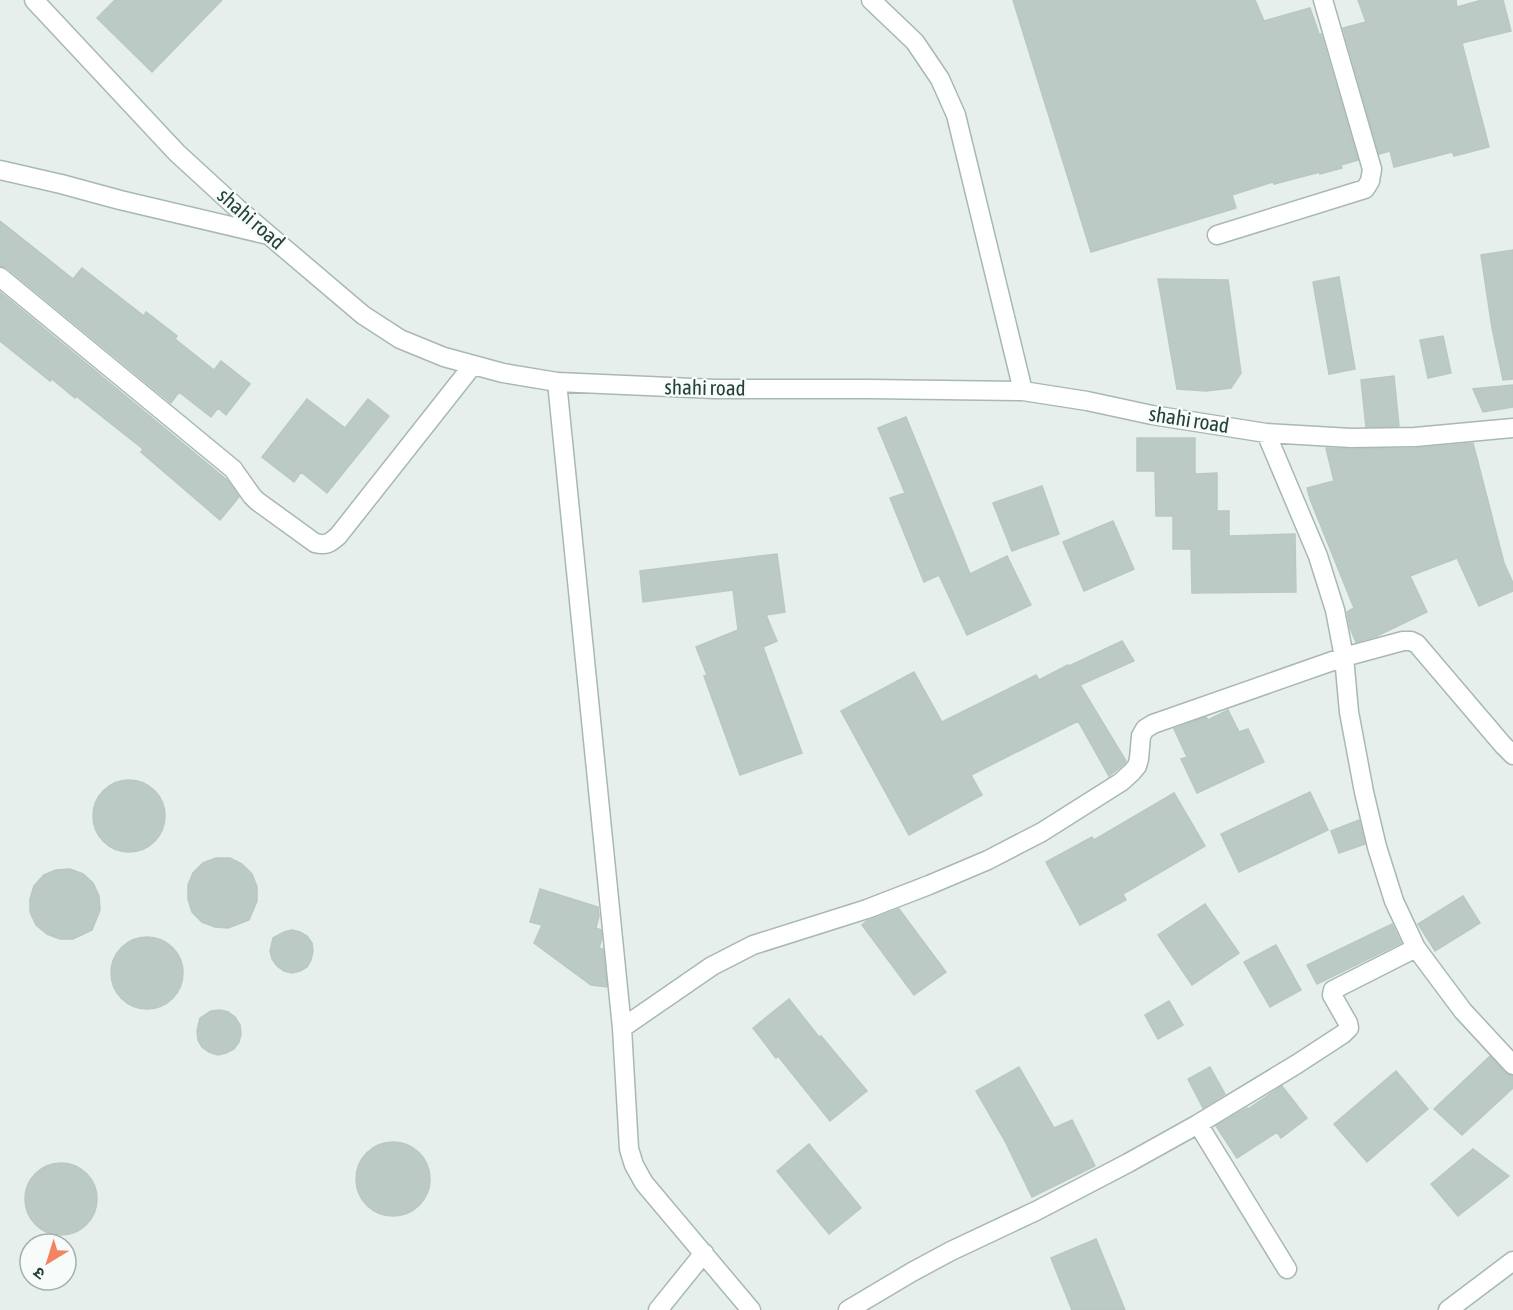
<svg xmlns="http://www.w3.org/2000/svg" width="1513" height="1310" viewBox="0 0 1513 1310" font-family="'Asap Condensed','Noto Sans Devanagari',sans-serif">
	<rect width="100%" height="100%" fill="#e6efeb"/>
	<path fill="#bbcac4" stroke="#b8c9c2" stroke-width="1.5" d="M 115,0 L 222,0 L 152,72 L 97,18 Z
		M 1013,0 L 1255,0 L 1264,21 L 1310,8 L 1319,34 L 1321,34 L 1358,160 L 1341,165 L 1342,168 L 1320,174 L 1320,172 L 1274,184 L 1273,182 L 1232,195 L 1236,208 L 1091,252 Z
		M 1358,0 L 1456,0 L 1457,7 L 1482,0 L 1503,0 L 1511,31 L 1462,43 L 1489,147 L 1454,156 L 1452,152 L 1394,167 L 1390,151 L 1379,154 L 1343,28 L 1366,22 Z
		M 0,221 L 73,279 L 82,268 L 144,316 L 146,312 L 177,336 L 175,339 L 214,370 L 221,361 L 250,384 L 226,415 L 218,408 L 211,417 L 179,392 L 171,403 L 7,268 L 0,266 Z
		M 1513,250 L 1513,379 L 1503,380 L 1492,328 L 1481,255 Z
		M 1339,277 L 1355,369 L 1329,374 L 1313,282 Z
		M 1158,279 L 1228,280 L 1241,373 L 1231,388 L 1206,391 L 1177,389 Z
		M 0,292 L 227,480 L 239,497 L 220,520 L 141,452 L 143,449 L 76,396 L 75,398 L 52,379 L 50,381 L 0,341 Z
		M 1443,336 L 1451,373 L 1428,378 L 1420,340 Z
		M 1394,376 L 1399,426 L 1366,427 L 1361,380 Z
		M 1513,385 L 1513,407 L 1483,412 L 1473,389 Z
		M 307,399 L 345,428 L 368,399 L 389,416 L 327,493 L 301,472 L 294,482 L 262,457 Z
		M 906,417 L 970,574 L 1007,556 L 1031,605 L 967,635 L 939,575 L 924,582 L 890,498 L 905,493 L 878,428 Z
		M 1137,438 L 1195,438 L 1195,474 L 1217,473 L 1217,511 L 1229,511 L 1229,536 L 1295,534 L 1296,592 L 1192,593 L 1191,549 L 1173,549 L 1173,516 L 1156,516 L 1155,471 L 1137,471 Z
		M 1473,443 L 1504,563 L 1513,583 L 1513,591 L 1479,606 L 1457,558 L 1410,576 L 1427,612 L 1377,636 L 1356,642 L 1350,628 L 1347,612 L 1354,608 L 1310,499 L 1307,488 L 1334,481 L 1326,448 L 1351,449 L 1415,448 Z
		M 1042,486 L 1059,534 L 1012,551 L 993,503 Z
		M 1113,521 L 1134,569 L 1084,591 L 1063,542 Z
		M 777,554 L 785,612 L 766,615 L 777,641 L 763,647 L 802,753 L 740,775 L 704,676 L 707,675 L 696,647 L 738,630 L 733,590 L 643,602 L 640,571 Z
		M 1122,641 L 1134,661 L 1080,685 L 1126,761 L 1124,764 L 1109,776 L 1078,721 L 971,775 L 982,795 L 909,835 L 841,711 L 914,672 L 942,722 L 1036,675 L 1039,680 L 1068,665 L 1069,666 Z
		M 1228,710 L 1239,732 L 1248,729 L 1264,762 L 1197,793 L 1181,759 L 1187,757 L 1174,729 L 1206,717 L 1208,720 Z
		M93 816a36 36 0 1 1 72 0a36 36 0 1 1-72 0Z
		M 1310,792 L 1328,830 L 1239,872 L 1221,834 Z
		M 1174,793 L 1205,846 L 1123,894 L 1126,900 L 1080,925 L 1046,862 L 1092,837 L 1094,840 Z
		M 1359,820 L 1365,844 L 1339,853 L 1331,831 Z
		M 216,858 L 230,858 L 242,864 L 252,874 L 257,887 L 257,901 L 249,920 L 228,928 L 215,927 L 202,922 L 192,912 L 188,899 L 188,885 L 193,873 L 203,863 Z
		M 70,869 L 83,874 L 93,883 L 99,896 L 100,910 L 92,930 L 73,939 L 60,939 L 47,934 L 36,925 L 30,912 L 30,899 L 34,886 L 44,875 L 56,870 Z
		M 540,889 L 598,907 L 599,916 L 596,928 L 601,930 L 602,938 L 599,948 L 603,949 L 607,987 L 591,985 L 534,943 L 542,925 L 530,922 Z
		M 1463,896 L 1480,923 L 1435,951 L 1418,924 Z
		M 1205,904 L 1239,953 L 1192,985 L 1158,935 Z
		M 899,909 L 946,972 L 914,995 L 862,925 L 867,921 Z
		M 1392,924 L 1401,943 L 1317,984 L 1307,965 Z
		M 292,930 L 300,932 L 307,936 L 312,943 L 313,951 L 311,960 L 307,967 L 300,971 L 292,973 L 284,971 L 277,966 L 272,959 L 270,951 L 273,938 L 284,932 Z
		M111 973a36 36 0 1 1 72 0a36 36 0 1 1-72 0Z
		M 1276,945 L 1301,990 L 1270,1007 L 1244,962 Z
		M 789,999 L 819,1037 L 821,1036 L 867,1091 L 830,1121 L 778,1056 L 776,1058 L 753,1028 Z
		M 1169,1001 L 1183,1025 L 1158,1039 L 1145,1015 Z
		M 220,1010 L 228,1012 L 235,1017 L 240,1025 L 241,1034 L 239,1042 L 234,1049 L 226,1053 L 218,1055 L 209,1052 L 202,1047 L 198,1040 L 197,1031 L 200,1018 L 211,1011 Z
		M 1490,1056 L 1505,1073 L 1513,1076 L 1513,1088 L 1462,1135 L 1434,1109 Z
		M 1019,1067 L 1054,1128 L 1072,1120 L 1095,1166 L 1032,1197 L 1005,1141 L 976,1091 Z
		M 1210,1067 L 1225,1094 L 1203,1108 L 1188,1079 Z
		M 1396,1071 L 1428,1109 L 1367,1162 L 1334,1124 Z
		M 1282,1086 L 1307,1118 L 1281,1138 L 1277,1132 L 1237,1158 L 1216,1126 L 1247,1108 L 1248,1109 Z
		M356 1179a37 37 0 1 1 74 0a37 37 0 1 1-74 0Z
		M 809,1144 L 861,1208 L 829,1234 L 777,1171 Z
		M 1473,1149 L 1509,1176 L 1458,1216 L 1431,1184 Z
		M25 1199a36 36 0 1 1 72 0a36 36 0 1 1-72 0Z
		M 1096,1239 L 1125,1310 L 1072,1310 L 1051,1258 Z"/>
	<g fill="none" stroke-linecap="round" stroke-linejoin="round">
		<g stroke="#a8b8b2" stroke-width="21">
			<path id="minor" d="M 34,0 L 177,153 L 237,208 L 363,315 L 400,339 L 444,357 L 503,373 L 557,382 L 715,389 L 869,389 L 1023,391 L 1087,401 L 1152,415 L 1266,433 L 1351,438 L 1415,437 L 1513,428
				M 871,0 L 915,42 L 940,79 L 956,115 L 1023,391
				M 0,170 L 61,184 L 120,200 L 264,234
				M 1217,235 L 1365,189 L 1370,181 L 1372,169 L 1323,0
				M 0,277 L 233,469 L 252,496 L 257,501 L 315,543 C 326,546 330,543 338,536 L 473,365
				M 557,382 L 622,1028 L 629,1149 L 634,1165 L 644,1183 L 751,1310
				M 1266,433 L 1318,556 L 1335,610 L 1344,657 L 1349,712 L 1364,792 L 1377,847 L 1394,901 L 1416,948 L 1463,1011 L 1513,1065
				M 622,1028 L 712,966 L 753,945 L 867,909 L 929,885 L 988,860 L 1042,832 L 1121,782 L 1132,772 L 1137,766 L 1139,759 L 1141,736 L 1145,729 L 1153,724 L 1344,657 L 1403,641 L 1411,641 L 1417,644 L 1503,745 L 1513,755
				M 1198,1124 L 1287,1269
				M 658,1310 L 704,1253
				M 848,1310 L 912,1272 L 951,1251 L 1036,1211 L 1128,1163 L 1198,1124 L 1297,1064 L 1343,1034 L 1349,1028 L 1348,1023 L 1332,995 L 1333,990 L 1416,948
				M 1448,1310 L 1513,1261"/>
		</g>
		<use href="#minor" stroke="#fff" stroke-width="18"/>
	</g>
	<g text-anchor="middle" stroke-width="4.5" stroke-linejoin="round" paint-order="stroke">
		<g font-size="21" fill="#24423a" stroke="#f7fbf9">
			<text transform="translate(251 219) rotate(41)" y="7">shahi road</text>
			<text transform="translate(705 388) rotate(1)" y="7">shahi road</text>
			<text transform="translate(1189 420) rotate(9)" y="7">shahi road</text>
		</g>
	</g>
	<g transform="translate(48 1262) rotate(218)"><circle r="28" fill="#f7fbf9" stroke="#a3b1ad" stroke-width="1.5"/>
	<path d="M0-4.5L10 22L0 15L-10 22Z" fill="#f4845f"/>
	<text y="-9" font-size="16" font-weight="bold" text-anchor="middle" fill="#24423a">उ</text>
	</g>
</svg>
